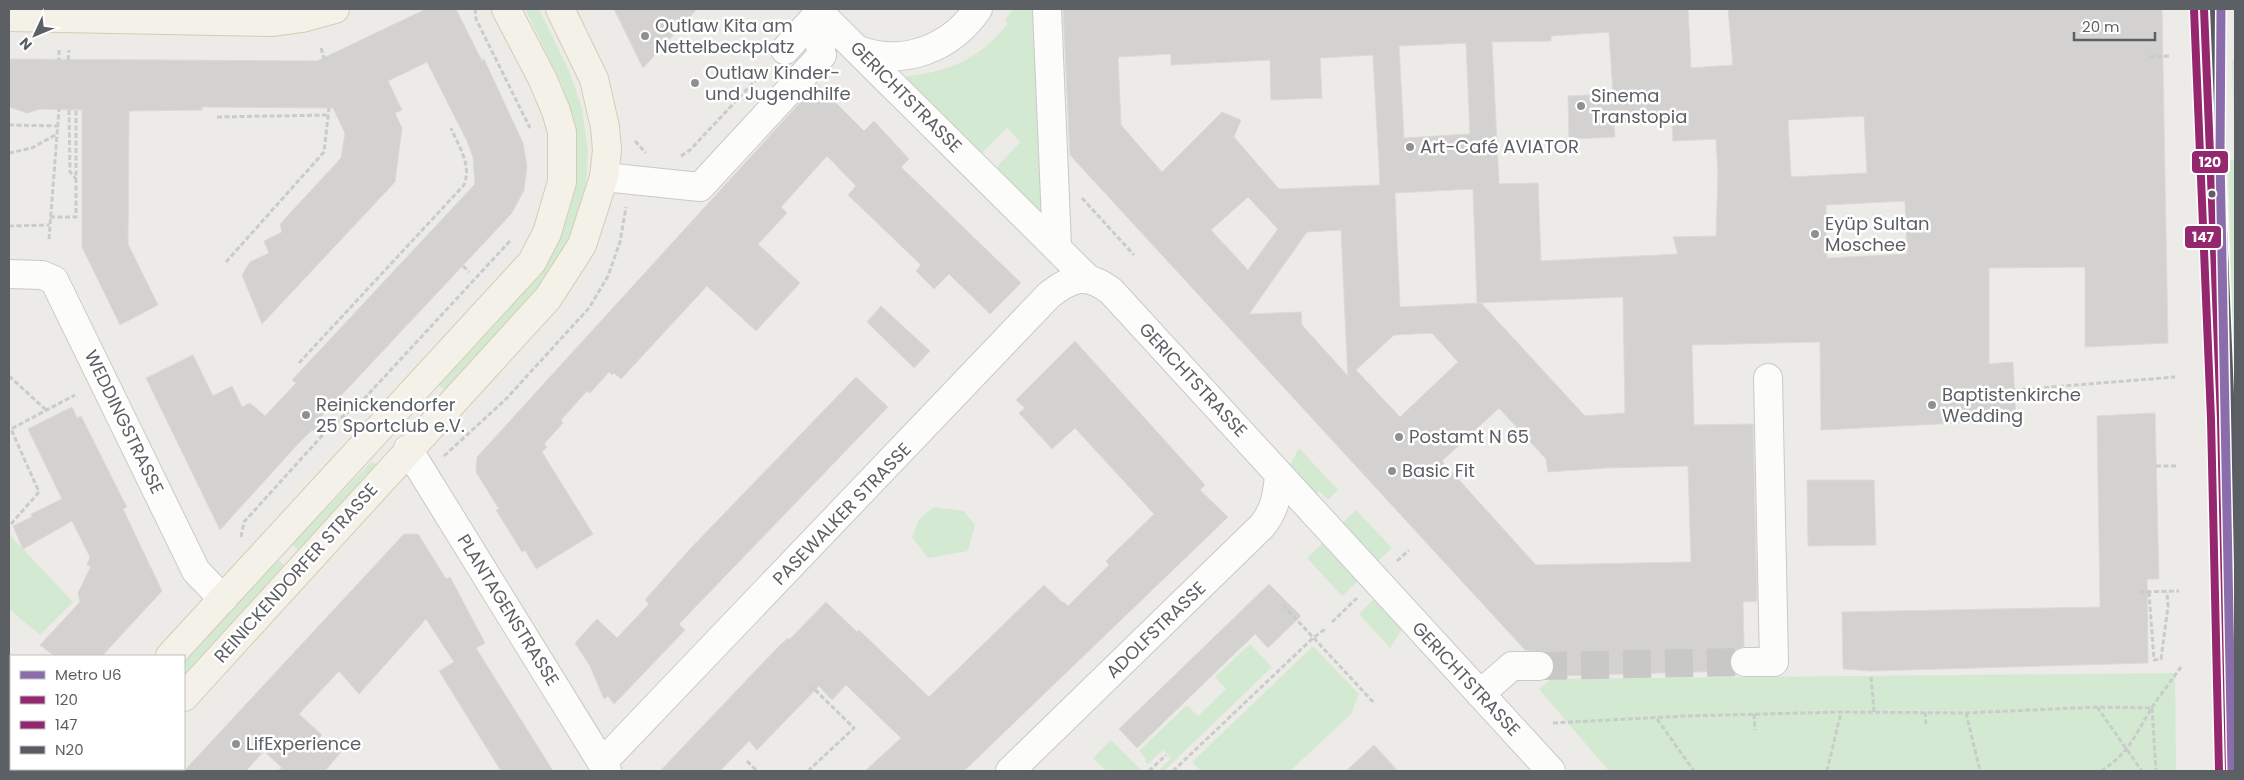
<svg xmlns="http://www.w3.org/2000/svg" width="2244" height="780" viewBox="0 0 2244 780" font-family="Poppins,sans-serif">
	<rect width="100%" height="100%" fill="#ecebe7"/>
	<path fill="#d4e9d2" d="M 525,9 L 539,9 L 570,73 L 582,109 L 588,151 L 586,185 L 580,214 L 560,265 L 448,393 L 439,385 L 533,282 L 557,243 L 569,212 L 573,191 L 571,117 L 562,85 Z
		M 1013,9 L 1036,9 L 1044,207 L 1038,214 L 994,170 L 1020,142 L 1007,128 L 980,155 L 899,77 C 945,73 979,61 1008,23 L 1005,21 Z
		M 2232,60 L 2235,60 L 2235,124 L 2234,123 Z
		M 2228,160 L 2235,160 L 2235,417 Z
		M 1299,448 L 1338,490 L 1328,500 L 1319,491 L 1313,497 L 1294,476 L 1290,465 Z
		M 373,462 L 379,466 L 301,553 L 292,544 L 370,463 Z
		M 934,507 L 964,511 L 975,525 L 968,551 L 928,558 L 912,537 L 919,519 Z
		M 1356,510 L 1392,548 L 1375,564 L 1339,526 Z
		M 10,535 L 73,602 L 40,635 L 9,609 Z
		M 1323,543 L 1358,581 L 1342,596 L 1307,558 Z
		M 278,559 L 287,568 L 184,680 L 184,662 Z
		M 1374,599 L 1402,629 L 1390,648 L 1359,614 Z
		M 1250,644 L 1272,667 L 1164,771 L 1158,771 L 1171,758 L 1163,750 L 1148,764 L 1145,761 L 1146,759 L 1139,751 L 1187,705 L 1198,716 L 1226,689 L 1215,677 Z
		M 1313,646 L 1359,694 L 1351,714 L 1290,771 L 1201,771 L 1192,762 Z
		M 2175,673 L 2176,771 L 1609,771 L 1539,689 L 1551,679 Z
		M 1111,740 L 1142,771 L 1106,771 L 1093,758 Z"/>
	<path fill="#d3d2d0" stroke="#dcdad6" fill-rule="evenodd" d="M 426,9 L 456,9 L 482,61 L 484,59 L 523,143 L 527,166 L 524,190 L 512,213 L 321,417 L 320,430 L 311,431 L 297,445 L 220,530 L 146,378 L 193,355 L 213,396 L 232,386 L 242,407 L 250,403 L 265,416 L 296,383 L 292,380 L 475,184 L 473,157 L 467,141 L 427,62 L 388,81 L 402,110 L 395,113 L 402,128 L 395,182 L 262,324 L 242,275 L 250,262 L 269,253 L 264,241 L 282,232 L 280,224 L 341,158 L 345,133 L 333,108 L 202,107 L 202,110 L 129,111 L 128,244 L 158,305 L 120,325 L 82,247 L 82,110 L 40,109 L 27,113 L 9,107 L 9,59 L 317,61 Z
		M 614,9 L 697,9 L 643,68 Z
		M 1063,9 L 1688,9 L 1691,68 L 1733,65 L 1728,9 L 2162,9 L 2168,343 L 2085,347 L 2085,267 L 1989,268 L 1989,364 L 2013,362 L 2016,420 L 1821,430 L 1820,342 L 1692,345 L 1694,425 L 1753,424 L 1757,601 L 1743,602 L 1744,646 L 1737,649 L 1731,655 L 1729,662 L 1733,671 L 1551,676 L 1555,666 L 1552,658 L 1546,652 L 1525,650 L 1070,155 ZM 1609,32 L 1613,94 L 1568,96 L 1569,139 L 1615,137 L 1614,125 L 1672,123 L 1673,141 L 1716,139 L 1718,174 L 1716,236 L 1673,237 L 1678,254 L 1541,261 L 1538,183 L 1499,184 L 1492,42 L 1551,41 L 1551,36 ZM 1466,43 L 1470,134 L 1404,138 L 1399,46 ZM 1171,54 L 1171,65 L 1270,60 L 1271,100 L 1322,98 L 1320,58 L 1373,55 L 1380,185 L 1279,189 L 1234,137 L 1241,120 L 1222,112 L 1162,172 L 1121,125 L 1118,57 ZM 1864,116 L 1867,173 L 1791,177 L 1788,120 ZM 1473,189 L 1477,303 L 1623,297 L 1625,413 L 1585,416 L 1481,303 L 1400,307 L 1395,193 ZM 1248,197 L 1278,229 L 1248,270 L 1211,230 ZM 1905,201 L 1907,254 L 1827,258 L 1826,205 ZM 1341,230 L 1347,361 L 1348,376 L 1302,325 L 1301,312 L 1249,314 L 1307,232 ZM 1432,333 L 1458,362 L 1400,417 L 1356,370 L 1394,335 ZM 1499,408 L 1546,459 L 1548,472 L 1606,468 L 1688,466 L 1691,562 L 1536,565 L 1442,461 Z
		M 817,84 L 864,131 L 874,121 L 909,159 L 901,167 L 1021,283 L 990,314 L 949,274 L 934,289 L 916,271 L 921,265 L 848,195 L 856,186 L 827,156 L 781,207 L 787,213 L 758,244 L 800,283 L 756,331 L 707,286 L 621,379 L 614,373 L 612,375 L 609,372 L 590,393 L 587,391 L 561,420 L 563,423 L 544,444 L 547,447 L 542,452 L 593,534 L 536,569 L 525,550 L 522,552 L 496,510 L 499,509 L 476,472 L 477,457 Z
		M 881,306 L 930,351 L 914,368 L 867,322 Z
		M 1075,341 L 1205,485 L 1200,490 L 1228,517 L 964,771 L 865,771 L 901,738 L 846,685 L 832,700 L 819,686 L 757,750 L 749,741 L 720,771 L 660,771 L 779,646 L 788,638 L 789,640 L 826,602 L 857,632 L 859,630 L 929,697 L 1044,585 L 1063,603 L 1064,602 L 1068,606 L 1109,565 L 1106,561 L 1154,514 L 1075,428 L 1052,449 L 1019,413 L 1025,408 L 1016,400 Z
		M 856,377 L 888,407 L 679,624 L 685,630 L 620,698 L 614,704 L 608,696 L 604,699 L 590,666 L 575,643 L 597,619 L 617,638 L 649,604 L 645,600 L 689,550 Z
		M 72,407 L 77,418 L 81,416 L 121,496 L 127,507 L 123,509 L 162,591 L 102,656 L 54,656 L 40,645 L 80,602 L 78,593 L 91,566 L 87,565 L 90,557 L 72,521 L 23,549 L 13,526 L 32,517 L 31,514 L 62,499 L 28,429 Z
		M 2155,413 L 2159,579 L 2147,579 L 2148,663 L 1871,671 L 1843,669 L 1842,612 L 2100,607 L 2097,416 Z
		M 1807,480 L 1874,480 L 1876,545 L 1808,546 Z
		M 404,534 L 418,534 L 446,579 L 450,577 L 485,643 L 476,648 L 553,771 L 501,771 L 439,671 L 454,662 L 426,619 L 359,694 L 339,671 L 299,714 L 322,735 L 306,753 L 328,740 L 341,752 L 325,771 L 277,771 L 282,768 L 264,751 L 246,771 L 184,771 Z
		M 1269,584 L 1301,616 L 1268,648 L 1255,634 L 1137,748 L 1119,729 Z
		M 1374,745 L 1398,771 L 1346,771 Z"/>
	<g fill="none" stroke-linecap="round" stroke-linejoin="round">
		<path stroke="#c8c8c6" stroke-width="28" stroke-dasharray="28 14" stroke-linecap="butt" d="M 1539,666 L 1745,662"/>
		<g stroke="#c9c9c9" stroke-width="30">
			<path id="minor" d="M 816,9 L 1088,279
				M 1047,9 L 1057,246
				M 785,50 L 820,12
				M 858,50 C 904,67 951,48 978,9
				M 604,177 L 700,187 L 822,55 L 814,19
				M 9,274 L 42,275 L 54,280 L 196,571 L 223,599
				M 408,449 L 607,771
				M 1745,662 L 1774,662 L 1768,378
				M 1480,694 L 1512,666 L 1539,666
				M 602,763 L 1049,295 C 1072,277 1086,272 1111,291 L 1551,771
				M 1010,771 L 1262,526 C 1275,510 1277,496 1279,476"/>
		</g>
		<g stroke="#d5ccb4" stroke-width="30">
			<path id="major" d="M 2204,9 L 2221,419 L 2229,771
				M 9,17 L 273,22 L 302,18 L 335,9
				M 170,656 L 532,262 L 547,233 L 562,182 L 562,132 L 556,111 L 543,80 L 506,9
				M 184,697 L 548,298 L 582,245 L 604,177 L 607,150 L 605,127 L 594,79 L 560,9
				M 65,771 L 67,769
				M 115,771 L 118,769"/>
		</g>
		<path stroke="#c8cdca" stroke-width="3" stroke-dasharray="5 2.5" stroke-linecap="butt" d="M 475,9 L 476,19 L 530,128
			M 321,48 L 324,58
			M 59,50 L 59,60
			M 2149,57 L 2170,56
			M 68,60 L 69,50
			M 69,110 L 70,172 L 76,179
			M 217,117 L 328,115
			M 9,125 L 58,126
			M 635,141 L 646,153
			M 9,153 L 32,148 L 57,134
			M 681,156 L 690,150 L 767,68
			M 1082,198 L 1134,255
			M 50,217 L 76,217 L 76,110
			M 9,226 L 49,225
			M 49,239 L 59,109
			M 226,262 L 324,152 L 329,108
			M 463,266 L 469,272
			M 299,363 L 464,185 C 472,165 459,147 451,128
			M 9,376 L 46,410
			M 2014,390 L 2175,377
			M 444,456 L 506,399 L 589,308 L 608,276 L 620,242 L 626,207
			M 2156,466 L 2176,466
			M 11,524 L 39,492 L 11,429 L 75,395
			M 241,537 L 244,522 L 330,427 L 362,401 L 510,241
			M 1397,561 L 1409,550
			M 2139,592 L 2179,591
			M 2149,592 L 2154,660 L 2161,659 L 2168,606 L 2167,592
			M 1283,605 L 1375,704
			M 1332,622 L 1357,598
			M 1871,677 L 1874,712
			M 2097,707 L 2142,771
			M 2152,708 L 2156,771
			M 1925,712 L 1926,725
			M 1966,713 L 1980,771
			M 1754,714 L 1755,730
			M 1657,719 L 1694,771
			M 1553,723 L 1685,716 L 1841,712 L 1966,713 L 2097,707 L 2152,708
			M 747,761 L 757,771
			M 808,771 L 854,728 L 812,687
			M 1149,771 L 1166,755
			M 1173,771 L 1313,638 L 1325,629
			M 1827,771 L 1841,712
			M 2101,771 C 2129,753 2134,737 2151,709 C 2160,695 2171,681 2181,667"/>
		<use href="#minor" stroke="#fcfcfb" stroke-width="28"/>
		<use href="#major" stroke="#f3f1e8" stroke-width="28"/>
		<g stroke="#fff" stroke-width="11">
			<path id="bus-1" d="M 2204,9 L 2221,419 L 2229,771"/>
		</g>
		<g stroke="#fff" stroke-width="11">
			<path id="bus-2" d="M 2194,9 L 2211,419 L 2219,771"/>
		</g>
		<g stroke="#fff" stroke-width="11">
			<path id="bus-3" d="M 2214,9 L 2231,419 L 2235,606"/>
		</g>
		<use href="#bus-1" stroke="#95276e" stroke-width="8"/>
		<use href="#bus-2" stroke="#95276e" stroke-width="8"/>
		<use href="#bus-3" stroke="#595b62" stroke-width="8"/>
		<g stroke="#fff" stroke-width="12">
			<path id="metro-1" d="M 2221,9 L 2220,158 L 2232,771"/>
		</g>
		<use href="#metro-1" stroke="#8c6dab" stroke-width="9"/>
	</g>
	<g fill="#8e9192" stroke="#fff" stroke-width="2">
		<circle cx="645" cy="36" r="5"/>
		<circle cx="695" cy="83" r="5"/>
		<circle cx="1581" cy="106" r="5"/>
		<circle cx="1410" cy="147" r="5"/>
		<circle cx="1815" cy="234" r="5"/>
		<circle cx="1932" cy="405" r="5"/>
		<circle cx="306" cy="415" r="5"/>
		<circle cx="1399" cy="437" r="5"/>
		<circle cx="1392" cy="471" r="5"/>
		<circle cx="236" cy="744" r="5"/>
	</g>
	<circle fill="#5c6065" stroke="#fff" stroke-width="2" cx="2212" cy="194" r="4.5"/>
	<g text-anchor="middle" stroke-width="5" stroke-linejoin="round" paint-order="stroke">
		<g font-size="18" fill="#5c6065" stroke="#fff" text-anchor="start">
			<text x="655" y="32">Outlaw Kita am<tspan x="655" dy="21">Nettelbeckplatz</tspan></text>
			<text x="705" y="79">Outlaw Kinder-<tspan x="705" dy="21">und Jugendhilfe</tspan></text>
			<text x="1591" y="102">Sinema<tspan x="1591" dy="21">Transtopia</tspan></text>
			<text x="1420" y="153">Art-Café AVIATOR</text>
			<text x="1825" y="230">Eyüp Sultan<tspan x="1825" dy="21">Moschee</tspan></text>
			<text x="1942" y="401">Baptistenkirche<tspan x="1942" dy="21">Wedding</tspan></text>
			<text x="316" y="411">Reinickendorfer<tspan x="316" dy="21">25 Sportclub e.V.</tspan></text>
			<text x="1409" y="443">Postamt N 65</text>
			<text x="1402" y="477">Basic Fit</text>
			<text x="246" y="750">LifExperience</text>
		</g>
		<g font-size="18" fill="#5c6065" stroke="#fff">
			<text transform="translate(906 97) rotate(45)" y="6">GERICHTSTRASSE</text>
			<text transform="translate(1193 380) rotate(47)" y="6">GERICHTSTRASSE</text>
			<text transform="translate(124 422) rotate(64)" y="6">WEDDINGSTRASSE</text>
			<text transform="translate(842 514) rotate(-46)" y="6">PASEWALKER STRASSE</text>
			<text transform="translate(296 573) rotate(-48)" y="6">REINICKENDORFER STRASSE</text>
			<text transform="translate(508 610) rotate(58)" y="6">PLANTAGENSTRASSE</text>
			<text transform="translate(1156 630) rotate(-44)" y="6">ADOLFSTRASSE</text>
			<text transform="translate(1466 679) rotate(47)" y="6">GERICHTSTRASSE</text>
		</g>
	</g>
	<g stroke="#fff" stroke-width="2">
		<rect x="2191" y="150" width="38" height="24" rx="5" fill="#95276e"/>
		<rect x="2184" y="225" width="38" height="24" rx="5" fill="#95276e"/>
	</g>
	<g font-size="14" text-anchor="middle" font-weight="bold" fill="#fff">
		<text x="2210" y="167">120</text>
		<text x="2203" y="242">147</text>
	</g>
	<rect width="2244" height="780" fill="none" stroke="#5c6065" stroke-width="20"/>
	<rect x="10" y="655" width="175" height="115" fill="#ffffff" stroke="#bebfc1"/>
	<rect x="20" y="671" width="25" height="8" fill="#8c6dab" stroke="#bebfc1"/>
	<text x="55" y="680" font-size="15" fill="#5c6065">Metro U6</text>
	<rect x="20" y="696" width="25" height="8" fill="#95276e" stroke="#bebfc1"/>
	<text x="55" y="705" font-size="15" fill="#5c6065">120</text>
	<rect x="20" y="721" width="25" height="8" fill="#95276e" stroke="#bebfc1"/>
	<text x="55" y="730" font-size="15" fill="#5c6065">147</text>
	<rect x="20" y="746" width="25" height="8" fill="#595b62" stroke="#bebfc1"/>
	<text x="55" y="755" font-size="15" fill="#5c6065">N20</text>
	<g transform="translate(35 35) rotate(226)" stroke="#ffffff" stroke-width="4" paint-order="stroke">
	<path d="M0-4L9 19L0 12L-9 19Z" fill="#5c6065"/>
	<text y="-8" font-size="14" font-weight="bold" text-anchor="middle" fill="#5c6065">N</text>
	</g>
	<path d="M2074 32v8h81v-8" fill="none" stroke="#5c6065" stroke-width="2.5"/>
	<text x="2082" y="32" font-size="15" fill="#5c6065" stroke="#ffffff" stroke-width="4" paint-order="stroke">20 m</text>
</svg>
